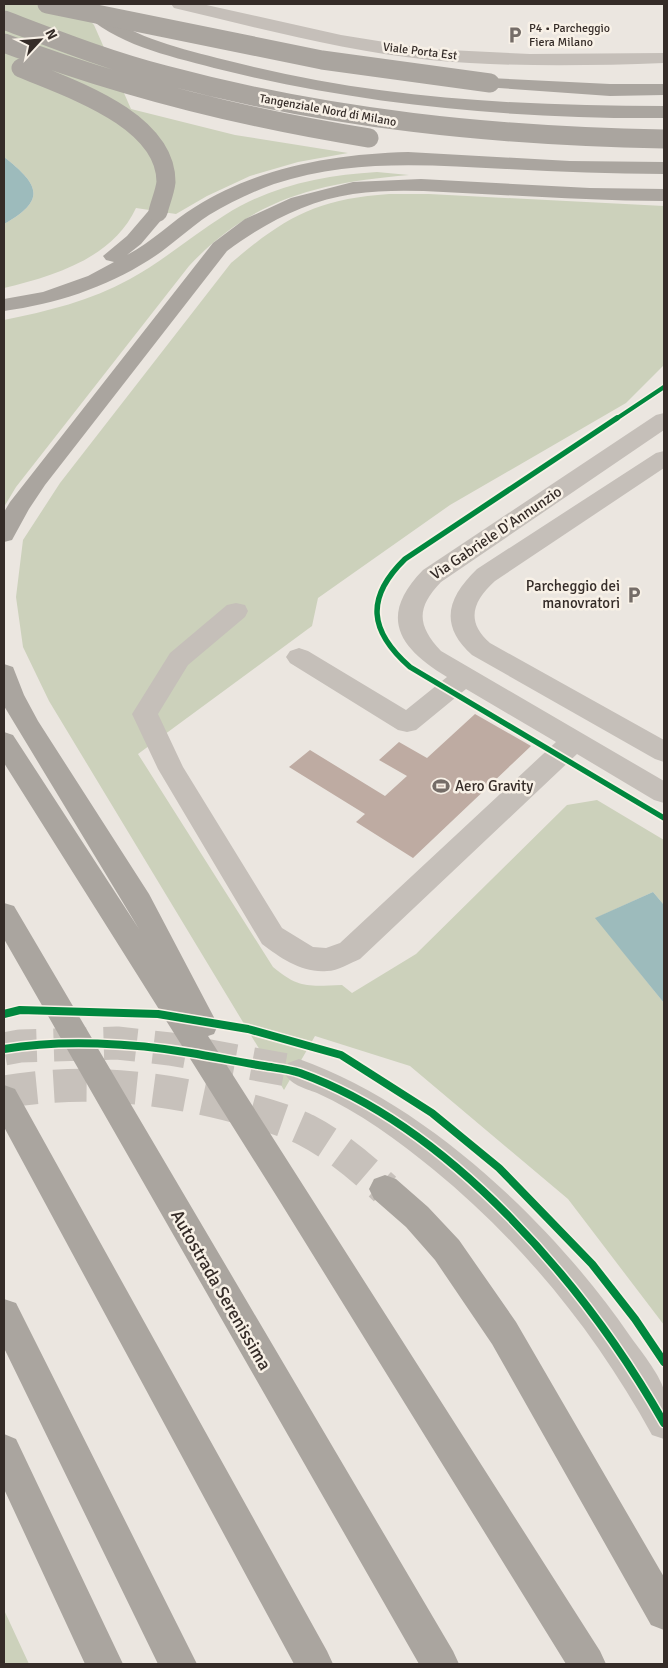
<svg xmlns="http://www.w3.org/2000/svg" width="668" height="1668" viewBox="0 0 668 1668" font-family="Signika,sans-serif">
	<rect width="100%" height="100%" fill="#ebe6e0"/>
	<path fill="#ccd1bb" d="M 4,4 L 75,4 L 94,25 L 131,109 L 235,135 L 348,153 L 298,162 L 250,176 L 207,196 L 176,214 L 136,208 C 113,258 54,276 4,288 L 4,224 C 49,199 37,183 4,157 Z
		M 377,172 L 409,175 C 318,183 253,198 189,266 L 16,487 L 4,507 L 4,320 C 48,311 90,301 130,279 C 163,261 193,235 225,215 C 270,186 324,175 377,172 Z
		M 389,194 L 429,194 L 664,206 L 664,365 L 626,403 L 450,505 L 318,598 L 312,626 L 138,754 L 273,967 C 299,989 309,986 342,985 L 352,993 L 416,954 L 567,805 L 597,800 L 664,840 L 664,905 L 653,892 L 596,918 L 664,1003 L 664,1325 L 568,1199 L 410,1066 L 315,1036 L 284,1090 L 49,701 L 23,647 L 16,597 L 23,540 L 60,483 L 231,263 C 285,217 317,199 389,194 Z
		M 4,1610 L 29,1664 L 4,1664 Z"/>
	<path fill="#9dbbbc" d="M 4,157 C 37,183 49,199 4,224 Z
		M 653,892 L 664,905 L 664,1003 L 595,918 Z"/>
	<path fill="#beaba2" d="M 475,714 L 531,746 L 413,858 L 356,822 L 365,814 L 289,767 L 310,750 L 385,796 L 407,776 L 379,760 L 399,742 L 427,758 Z"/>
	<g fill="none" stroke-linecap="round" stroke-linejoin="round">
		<path stroke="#c7c1bb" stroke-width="33" stroke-dasharray="33 17" stroke-linecap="butt" d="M 4,1049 L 20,1046 L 117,1043 L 170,1049 L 299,1072"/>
		<path stroke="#c7c1bb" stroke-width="33" stroke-dasharray="33 17" stroke-linecap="butt" d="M 4,1092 C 79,1079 152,1086 226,1104 C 253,1111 281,1118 306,1130 C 335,1145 361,1167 385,1189"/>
		<path fill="#c5bfb9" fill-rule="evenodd" d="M 171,4 L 202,4 L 341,35 L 428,49 L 530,54 L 664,53 L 664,63 C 586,66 507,67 430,60 C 344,51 258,28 174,8 Z
			M 664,413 L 664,430 L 441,582 C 416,608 417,625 441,651 L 664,781 L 664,803 L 654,800 L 577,754 L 360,959 C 350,963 338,971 327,971 C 301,973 281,958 262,944 L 158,769 L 132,714 L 170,653 L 227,605 L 236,603 L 245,605 L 248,611 L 245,617 L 188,665 L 158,714 L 183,767 L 282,928 L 313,947 L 326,948 L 340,943 L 556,742 L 466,689 L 416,730 L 407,732 L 398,730 L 290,663 L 286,657 L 290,651 L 299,648 L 308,651 L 406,710 L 447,677 C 398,648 378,616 423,570 L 656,415 Z
			M 664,451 L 664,468 L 495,581 C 473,601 465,621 490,643 L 664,740 L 664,762 L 655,759 L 472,655 C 439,625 447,598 477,569 L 656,453 Z
			M 299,1059 C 427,1104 554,1225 630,1336 C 640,1350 659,1373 664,1390 C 668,1402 664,1426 664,1439 L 652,1435 C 596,1333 524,1244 434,1170 C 399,1141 359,1112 317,1093 C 304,1088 290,1085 284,1072 L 288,1063 Z"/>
		<path fill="#aaa59f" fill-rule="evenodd" d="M 79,4 C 83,4 90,2 94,4 C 100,7 112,20 121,25 C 160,46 207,55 250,66 C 385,99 526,106 664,106 L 664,118 C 513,119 361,105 214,68 C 166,55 116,45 80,10 L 77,6 Z
			M 490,78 L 610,84 L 664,84 L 664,95 L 610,96 L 484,87 L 481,83 L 484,79 Z
			M 408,152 L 570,161 L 664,162 L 664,174 C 611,174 559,172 506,169 C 425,165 352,159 274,184 C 252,192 229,203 209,215 C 188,229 170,247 149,260 C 105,288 55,304 4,311 L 4,299 L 43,292 L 88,276 L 114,262 L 106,260 L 103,256 L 127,236 L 151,208 L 165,208 L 168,212 L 141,244 L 127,255 C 152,242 172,221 195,207 C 259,167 334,154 408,152 Z
			M 421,179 L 590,188 L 664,189 L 664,201 C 603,201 543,197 482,194 C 440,192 396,188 353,194 C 306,201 265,223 227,251 L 45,485 L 29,509 L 12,540 L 4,542 L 4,512 L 10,502 L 213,243 L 245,219 L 291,198 L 353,182 Z
			M 4,664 L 13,667 L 24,695 L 38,721 L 149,894 L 218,1025 L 214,1034 L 208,1036 L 600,1651 L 606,1664 L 566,1664 L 279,1200 L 4,763 L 4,732 L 13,735 L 139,929 L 4,706 Z
			M 4,903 L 14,906 L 453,1651 L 459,1664 L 419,1664 L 4,939 Z
			M 4,1085 L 15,1089 L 327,1651 L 333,1664 L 294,1664 L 4,1127 Z
			M 385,1175 L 396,1179 L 428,1207 L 459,1240 L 516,1322 L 664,1577 L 664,1630 L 651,1625 L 492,1344 L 435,1260 L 406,1227 L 374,1199 L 369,1189 L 374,1179 Z
			M 4,1299 L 16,1303 L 197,1664 L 158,1664 L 4,1348 Z
			M 4,1434 L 16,1439 L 123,1664 L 85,1664 L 4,1489 Z"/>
		<path stroke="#aaa59f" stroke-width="19" d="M 47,4 L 322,60 L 490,83
			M 4,20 C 57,40 110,61 165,75 C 329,119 495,136 664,139
			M 4,43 C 123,88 244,118 369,138
			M 21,68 C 68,88 166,119 166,182 C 165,192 160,203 158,212"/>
		<g stroke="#f8f1e7" stroke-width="7">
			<path id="cycleway-far2" d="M 616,419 L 664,387"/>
		</g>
		<g stroke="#f8f1e7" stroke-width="9">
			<path id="cycleway-far1" d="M 617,418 L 405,559 C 365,598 369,631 410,667 L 664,818"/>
		</g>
		<g stroke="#f8f1e7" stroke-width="11">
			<path id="cycleway" d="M 4,1014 L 20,1010 L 158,1014 L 248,1029 L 341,1055 L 432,1113 L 499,1168 L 592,1264 L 635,1319 L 664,1362
				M 4,1049 C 62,1039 133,1043 191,1053 C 215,1057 239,1062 264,1066 C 275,1068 288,1069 300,1073 C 452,1128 586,1286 664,1423"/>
		</g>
		<use href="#cycleway-far2" stroke="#00873e" stroke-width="4.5"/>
		<use href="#cycleway-far1" stroke="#00873e" stroke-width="5.5"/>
		<use href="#cycleway" stroke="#00873e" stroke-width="8"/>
	</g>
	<defs>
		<g id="parking-bare" transform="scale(1.35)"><path d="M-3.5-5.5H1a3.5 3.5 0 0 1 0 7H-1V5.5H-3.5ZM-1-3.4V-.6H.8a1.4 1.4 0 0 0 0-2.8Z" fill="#756d68" stroke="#f8f1e7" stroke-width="2.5" paint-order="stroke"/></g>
		<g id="stadium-bare" transform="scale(1.35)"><path d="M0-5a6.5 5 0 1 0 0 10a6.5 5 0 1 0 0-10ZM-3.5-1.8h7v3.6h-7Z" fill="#756d68" stroke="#f8f1e7" stroke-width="2.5" paint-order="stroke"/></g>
	</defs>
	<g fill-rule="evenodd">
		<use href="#parking-bare" x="515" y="35"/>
		<use href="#parking-bare" x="634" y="595"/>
		<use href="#stadium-bare" x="441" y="786"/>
	</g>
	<g text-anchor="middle" stroke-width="5" stroke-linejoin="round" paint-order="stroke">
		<g font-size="12" fill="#352c28" stroke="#f8f1e7" text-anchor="start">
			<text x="529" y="32">P4 • Parcheggio<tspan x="529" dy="14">Fiera Milano</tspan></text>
		</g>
		<g font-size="12" fill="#352c28" stroke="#f8f1e7">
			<text transform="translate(420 51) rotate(7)" y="4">Viale Porta Est</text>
			<text transform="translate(328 110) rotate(10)" y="4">Tangenziale Nord di Milano</text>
		</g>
		<g font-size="15" fill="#352c28" stroke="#f8f1e7">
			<text transform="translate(496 533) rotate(-34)" y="5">Via Gabriele D'Annunzio</text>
		</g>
		<g font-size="15" fill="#352c28" stroke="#f8f1e7" text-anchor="end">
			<text x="620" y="591">Parcheggio dei<tspan x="620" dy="17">manovratori</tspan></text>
			<text x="455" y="791" text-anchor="start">Aero Gravity</text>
		</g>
		<g font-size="18" fill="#352c28" stroke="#f8f1e7">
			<text transform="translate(221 1290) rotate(60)" y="6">Autostrada Serenissima</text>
		</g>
	</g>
	<rect width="668" height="1668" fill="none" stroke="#352c28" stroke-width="10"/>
	<g transform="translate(40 40) rotate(64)" stroke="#f8f1e7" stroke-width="4" paint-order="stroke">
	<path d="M0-4L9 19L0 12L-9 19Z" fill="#352c28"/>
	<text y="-8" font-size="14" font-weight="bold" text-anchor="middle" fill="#352c28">N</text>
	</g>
</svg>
